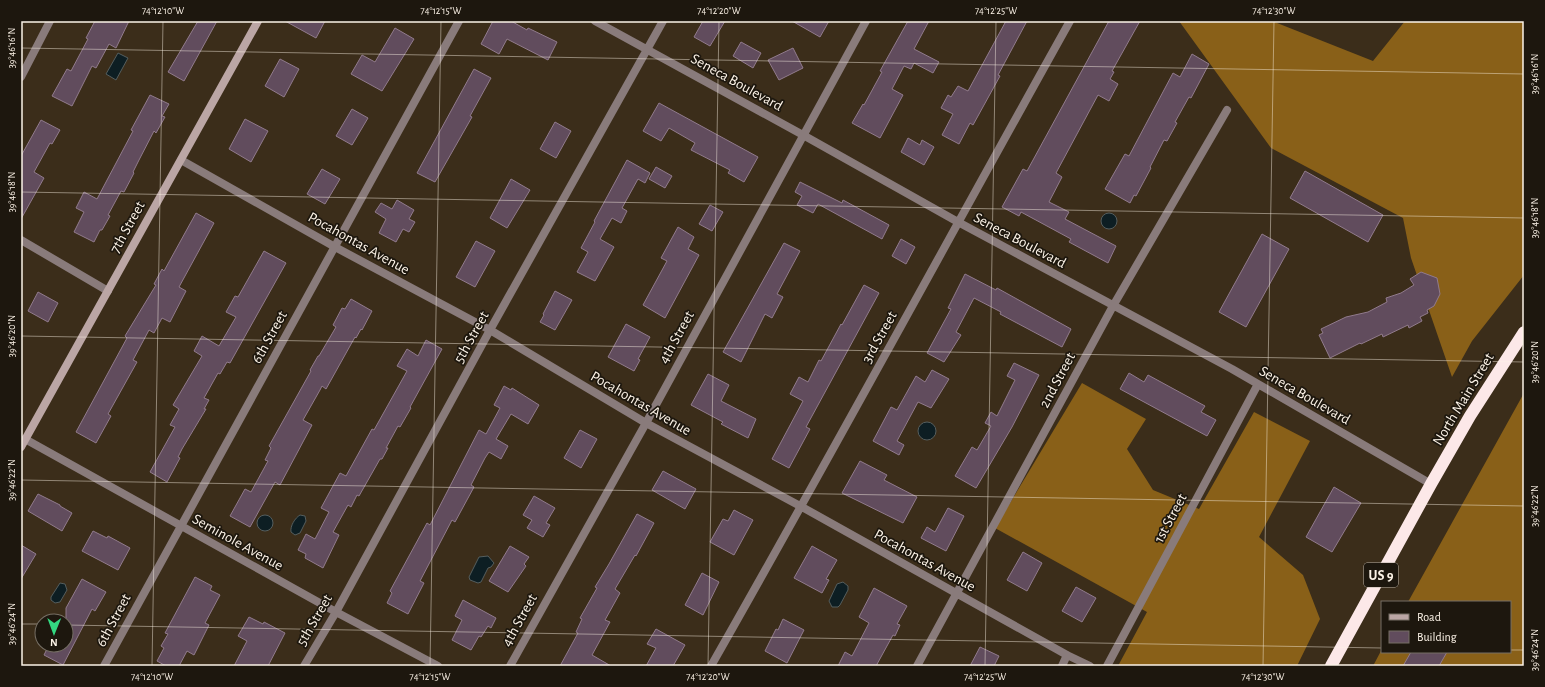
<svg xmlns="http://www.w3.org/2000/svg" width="1545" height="687" viewBox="0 0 1545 687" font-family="'Alegreya Sans',sans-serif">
	<rect width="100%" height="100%" fill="#3b2d1a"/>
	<path fill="#896018" d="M 1179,21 L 1272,21 L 1373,61 L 1405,21 L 1524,21 L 1524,275 L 1472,341 L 1452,377 L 1411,258 L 1403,218 L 1271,148 Z
		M 1082,383 L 1146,419 L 1127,449 L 1153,490 L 1199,509 L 1254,412 L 1310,441 L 1259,537 L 1303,575 L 1320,619 L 1297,666 L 1118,666 L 1147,612 L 995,528 Z
		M 1524,393 L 1524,666 L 1373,666 L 1382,649 L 1382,652 L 1510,652 L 1510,602 L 1408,602 Z"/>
	<path fill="#0d1e23" stroke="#555e5e" d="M 118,53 L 128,58 L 116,80 L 106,74 Z
		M1101 221a8 8 0 1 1 16 0a8 8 0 1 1-16 0Z
		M918 431a9 9 0 1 1 18 0a9 9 0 1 1-18 0Z
		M257 523a8 8 0 1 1 16 0a8 8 0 1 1-16 0Z
		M 300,515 L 305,516 L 306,521 L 300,533 L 295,535 L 291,532 C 290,526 295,518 300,515 Z
		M 488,556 L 494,563 L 491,567 L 488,568 L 481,582 L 478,583 L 470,580 L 469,577 L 479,557 Z
		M 843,582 L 848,586 L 848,590 L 840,605 L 838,607 L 832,607 L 829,601 L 837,584 Z
		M 60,583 L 65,584 L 67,590 L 60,602 L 55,603 L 51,600 L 51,597 Z"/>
	<path fill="#614c5d" stroke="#917b8c" d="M 95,21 L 129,21 L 116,48 L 109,44 L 96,68 L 92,66 L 72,106 L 52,96 L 67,69 L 71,71 L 88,39 L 86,38 Z
		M 198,21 L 217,21 L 184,81 L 168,72 Z
		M 285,21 L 325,21 L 316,38 Z
		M 493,21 L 511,21 L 527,30 L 528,28 L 557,42 L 548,60 L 507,39 L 499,54 L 481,44 Z
		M 703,21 L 725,21 L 710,46 L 694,37 Z
		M 792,21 L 829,21 L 820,37 Z
		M 908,21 L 929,21 L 914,49 L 939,62 L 933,73 L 914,63 L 911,69 L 904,66 L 892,89 L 903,95 L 880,138 L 852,123 L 863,104 L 864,105 L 882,72 L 880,71 Z
		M 1006,21 L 1027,21 L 998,75 L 1000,76 L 973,125 L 970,123 L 959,144 L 942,135 L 953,114 L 941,108 L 948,95 L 951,97 L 958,86 L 968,91 Z
		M 1109,21 L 1140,21 L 1112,71 L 1114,72 L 1110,79 L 1118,84 L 1109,101 L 1098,95 L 1056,173 L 1062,177 L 1049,202 L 1069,212 L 1065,219 L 1116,246 L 1108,263 L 1069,242 L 1071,239 L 1021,212 L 1019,216 L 1002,207 L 1023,169 L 1027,171 Z
		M 395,28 L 414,39 L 382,91 L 351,74 L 362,55 L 375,62 Z
		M 741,42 L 761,53 L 753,68 L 733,56 Z
		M 793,48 L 803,68 L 779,80 L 768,60 Z
		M 1192,54 L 1209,64 L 1191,98 L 1189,97 L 1175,122 L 1177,123 L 1167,141 L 1164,140 L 1150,167 L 1151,168 L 1136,196 L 1134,195 L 1130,203 L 1105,189 L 1125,154 L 1129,156 L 1173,73 L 1180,77 Z
		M 280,59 L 299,69 L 284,97 L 265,86 Z
		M 474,69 L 491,78 L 470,116 L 472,117 L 435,182 L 417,173 Z
		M 150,95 L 169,104 L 162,116 L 165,117 L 156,133 L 154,131 L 139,160 L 133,172 L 134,173 L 124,192 L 121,191 L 108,215 L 110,216 L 102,230 L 100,230 L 94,242 L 74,232 L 84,212 L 76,208 L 84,192 L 97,199 L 133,131 L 131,130 Z
		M 659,103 L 758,157 L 744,182 L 728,173 L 730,170 L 691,150 L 695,143 L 669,128 L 661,141 L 643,131 Z
		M 352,109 L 368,118 L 352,145 L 336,136 Z
		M 245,119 L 268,131 L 251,162 L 229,149 Z
		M 41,120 L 60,130 L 52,144 L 50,143 L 34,172 L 44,178 L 21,219 L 21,156 Z
		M 555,122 L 571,131 L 556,158 L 540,149 Z
		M 908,138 L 920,145 L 922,140 L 934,147 L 924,165 L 901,152 Z
		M 627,160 L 650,173 L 645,183 L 638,179 L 622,208 L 627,211 L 621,223 L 612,218 L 600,239 L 614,247 L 595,281 L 577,272 L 588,252 L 581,248 L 595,222 L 594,221 Z
		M 656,167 L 672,176 L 665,188 L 649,179 Z
		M 322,169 L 340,179 L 325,204 L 307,194 Z
		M 1305,171 L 1383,215 L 1368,242 L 1290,198 Z
		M 511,179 L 530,190 L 507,228 L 490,218 Z
		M 800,182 L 842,203 L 843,200 L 889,225 L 882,239 L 818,204 L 813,213 L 797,205 L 802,196 L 795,192 Z
		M 397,200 L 414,210 L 409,219 L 415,222 L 409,232 L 403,229 L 396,242 L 379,233 L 386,219 L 375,212 L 381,203 L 392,209 Z
		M 710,205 L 723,212 L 712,231 L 699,224 Z
		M 196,213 L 214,223 L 179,287 L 186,291 L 170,322 L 162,318 L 154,333 L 149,330 L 133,360 L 137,362 L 108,414 L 111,416 L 96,443 L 76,432 L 127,338 L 125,336 L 156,285 L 154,284 L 162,269 L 164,271 Z
		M 678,227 L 694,237 L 688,249 L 699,255 L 665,318 L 643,305 L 667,261 L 661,258 Z
		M 1262,234 L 1289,249 L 1246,327 L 1219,312 Z
		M 901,239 L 915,247 L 906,264 L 892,256 Z
		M 476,241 L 495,251 L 475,287 L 456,277 Z
		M 784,243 L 800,251 L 777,294 L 783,297 L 772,318 L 765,314 L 741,362 L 723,352 Z
		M 264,251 L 286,263 L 230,363 L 227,362 L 220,374 L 218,373 L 204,398 L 209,400 L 204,409 L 206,409 L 182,449 L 178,457 L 180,458 L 167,482 L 150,472 L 175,427 L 170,425 L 179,409 L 173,405 L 202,356 L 194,351 L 202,336 L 219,346 L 236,317 L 226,312 L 235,296 L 238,297 Z
		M 1421,272 L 1437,278 L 1440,294 L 1434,306 L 1427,310 L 1428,313 L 1420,317 L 1422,321 L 1409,328 L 1408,325 L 1383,337 L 1382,334 L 1361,344 L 1360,343 L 1330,358 L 1319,335 L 1323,333 L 1321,329 L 1346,317 L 1368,312 L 1387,302 L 1386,298 L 1401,293 L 1414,285 L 1410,279 Z
		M 965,274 L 996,290 L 997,288 L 1071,329 L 1062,347 L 1000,314 L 1001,312 L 974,298 L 956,332 L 961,335 L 944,362 L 927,353 L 951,309 L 948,308 Z
		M 864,285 L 879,293 L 806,427 L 810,429 L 789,468 L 772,459 L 803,401 L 790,394 L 799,377 L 808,382 L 819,360 L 821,361 L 841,324 L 842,325 Z
		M 555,291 L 572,300 L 555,330 L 540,322 L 544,315 L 543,314 Z
		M 38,292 L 58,303 L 48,322 L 28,311 Z
		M 351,299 L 372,311 L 362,330 L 361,329 L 356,338 L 355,337 L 326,389 L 322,386 L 320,390 L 303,420 L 312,425 L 280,485 L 275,482 L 250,527 L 230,516 L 245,489 L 251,492 L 268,461 L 265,460 L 271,448 L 269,446 L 311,371 L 310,370 L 318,356 L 319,356 L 336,327 L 333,325 L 342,308 L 345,309 Z
		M 626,324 L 650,337 L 638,359 L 640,360 L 634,371 L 608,357 Z
		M 426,340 L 442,349 L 410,407 L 411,408 L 400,427 L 398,426 L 386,448 L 388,448 L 382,459 L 380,459 L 359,496 L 357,495 L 351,507 L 348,505 L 333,532 L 339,535 L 323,568 L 305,558 L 306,554 L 298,550 L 306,534 L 315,539 L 329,512 L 321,508 L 340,473 L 346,476 L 372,429 L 374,430 L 407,371 L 397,366 L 407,349 L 418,356 Z
		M 1014,363 L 1039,375 L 1012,427 L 976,488 L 955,476 L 972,447 L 977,450 L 991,426 L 985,423 L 991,412 L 997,416 L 1015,380 L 1007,376 Z
		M 932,370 L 949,379 L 931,408 L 918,402 L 897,441 L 904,445 L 899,455 L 873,441 L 891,407 L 897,410 L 916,376 L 925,382 Z
		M 1129,373 L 1144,382 L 1148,375 L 1205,406 L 1201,412 L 1216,420 L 1207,436 L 1120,389 Z
		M 708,374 L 729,385 L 721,401 L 756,419 L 748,438 L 721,424 L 723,422 L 691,405 Z
		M 504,386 L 511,390 L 512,388 L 539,405 L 528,424 L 511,414 L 496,439 L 508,446 L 501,459 L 489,452 L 485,458 L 471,485 L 474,487 L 455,522 L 452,520 L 420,581 L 424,583 L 408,614 L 387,603 L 392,593 L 390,591 L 427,523 L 430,525 L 479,430 L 486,434 L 500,408 L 494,405 Z
		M 580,430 L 597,439 L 581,468 L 564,458 Z
		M 860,461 L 887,475 L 884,480 L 917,497 L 903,523 L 842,493 Z
		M 663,471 L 696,489 L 685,509 L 652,490 Z
		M 1334,487 L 1361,503 L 1332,552 L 1306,537 Z
		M 38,494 L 60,505 L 60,506 L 72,513 L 62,531 L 28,511 Z
		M 534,496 L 555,508 L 546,523 L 550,525 L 543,537 L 527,528 L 532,520 L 523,515 Z
		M 948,508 L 964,516 L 946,551 L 921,538 L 927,527 L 935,532 Z
		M 734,510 L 753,520 L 734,555 L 710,542 L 723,519 L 728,521 Z
		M 637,514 L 654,523 L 636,556 L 635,555 L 615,589 L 620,593 L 605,620 L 610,622 L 592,655 L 611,666 L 560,666 L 578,633 L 576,632 L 582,619 L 580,618 L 597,588 L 595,587 L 609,564 Z
		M 93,531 L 107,538 L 108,536 L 130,548 L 118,570 L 82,551 Z
		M 21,545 L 36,554 L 21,579 Z
		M 510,546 L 529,557 L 524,564 L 526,566 L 508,592 L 489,581 Z
		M 812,546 L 837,560 L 826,579 L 829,580 L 822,593 L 794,578 Z
		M 1023,552 L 1042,563 L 1027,591 L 1007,580 Z
		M 702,573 L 719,582 L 703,615 L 685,605 Z
		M 195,577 L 212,586 L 210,590 L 220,595 L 205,623 L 209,625 L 194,655 L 187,651 L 179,666 L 166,666 L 157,661 L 164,648 L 161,646 L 168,634 L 165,633 Z
		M 82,579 L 106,592 L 95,611 L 92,609 L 63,665 L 44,655 L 49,645 L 66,645 L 66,608 Z
		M 1076,587 L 1096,598 L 1082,622 L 1062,611 Z
		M 874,588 L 907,606 L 897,624 L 900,625 L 895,636 L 893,635 L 876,666 L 838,666 L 845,652 L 852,656 L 869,623 L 859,617 Z
		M 463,600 L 496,618 L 491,628 L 488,626 L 481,637 L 479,636 L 471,650 L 452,640 L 462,620 L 455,616 Z
		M 249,617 L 263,624 L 264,622 L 285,633 L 268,666 L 234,666 L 247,641 L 238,636 Z
		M 783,619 L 804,630 L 787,663 L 765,651 L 776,629 L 778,630 Z
		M 656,629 L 685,645 L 673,666 L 646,666 L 656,648 L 647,644 Z
		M 980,647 L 999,656 L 994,666 L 970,666 Z
		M 1411,652 L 1447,652 L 1439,666 L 1403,666 Z"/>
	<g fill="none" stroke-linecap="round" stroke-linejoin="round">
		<path stroke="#897b7b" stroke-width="8" d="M 595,21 L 803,135 L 958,222 L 1232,369 L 1431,484
			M 21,77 L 50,21
			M 181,160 L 335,247 L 490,330 L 646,423 L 802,507 L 1067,655 L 1090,666
			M 21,240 L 108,291
			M 25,439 L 336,612 L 438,666
			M 104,666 L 459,21
			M 304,666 L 336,612 L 490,330 L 663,21
			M 510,666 L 646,423 L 866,21
			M 711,666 C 833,452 950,236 1070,21
			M 917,666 L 1113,306 L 1227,110
			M 1062,666 L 1067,655
			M 1107,666 L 1258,384"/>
		<path stroke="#bba6a5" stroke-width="8" d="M 21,447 L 258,21"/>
		<path stroke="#fce8e8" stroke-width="12" d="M 1331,666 L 1431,484 L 1470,416 L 1524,332"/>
	</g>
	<path fill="none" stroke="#fcf3e7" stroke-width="1" stroke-opacity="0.45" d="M 21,48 L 1524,74M 21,192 L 1524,218M 21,336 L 1524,362M 21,480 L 1524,506M 21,624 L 42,624M 66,625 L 1382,648M 1510,650 L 1524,650M 152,666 L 163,21M 430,666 L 441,21M 708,666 L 719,21M 985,666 L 996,21M 1263,666 L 1274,21"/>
	<g text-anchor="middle" stroke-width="3.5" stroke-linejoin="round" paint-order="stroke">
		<rect fill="#1d170e" stroke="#b9b1a6" stroke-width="1" x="1364" y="563" width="34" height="24" rx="3"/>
		<g font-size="14" font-weight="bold" fill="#fcf3e7">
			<text x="1381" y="580">US 9</text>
		</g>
		<g font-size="15" fill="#fcf3e7" stroke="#1d170e">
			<text transform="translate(737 82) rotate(29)" y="5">Seneca Boulevard</text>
			<text transform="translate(127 227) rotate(-61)" y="5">7th Street</text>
			<text transform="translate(1020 240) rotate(28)" y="5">Seneca Boulevard</text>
			<text transform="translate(359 243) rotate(29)" y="5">Pocahontas Avenue</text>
			<text transform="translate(269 337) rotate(-61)" y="5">6th Street</text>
			<text transform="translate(471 337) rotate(-61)" y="5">5th Street</text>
			<text transform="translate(676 337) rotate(-61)" y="5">4th Street</text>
			<text transform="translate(879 337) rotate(-61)" y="5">3rd Street</text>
			<text transform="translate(1057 380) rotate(-62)" y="5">2nd Street</text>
			<text transform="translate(1305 395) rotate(30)" y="5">Seneca Boulevard</text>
			<text transform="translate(1463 399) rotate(-59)" y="5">North Main Street</text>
			<text transform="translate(641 403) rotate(30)" y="5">Pocahontas Avenue</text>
			<text transform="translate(1170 518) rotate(-62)" y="5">1st Street</text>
			<text transform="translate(238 542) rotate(29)" y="5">Seminole Avenue</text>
			<text transform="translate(925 560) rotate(29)" y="5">Pocahontas Avenue</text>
			<text transform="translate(113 620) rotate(-62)" y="5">6th Street</text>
			<text transform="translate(314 620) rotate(-60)" y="5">5th Street</text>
			<text transform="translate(519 620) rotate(-61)" y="5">4th Street</text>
		</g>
	</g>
	<rect width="1545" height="687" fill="none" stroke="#1d170e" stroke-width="44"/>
	<rect x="1381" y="601" width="130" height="52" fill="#1d170e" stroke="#766f65"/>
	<rect x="1389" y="614" width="20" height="6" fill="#bba6a5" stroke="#766f65"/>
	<text x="1417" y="621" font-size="12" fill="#fcf3e7">Road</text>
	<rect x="1389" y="631" width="20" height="12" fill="#614c5d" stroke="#766f65"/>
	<text x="1417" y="641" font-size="12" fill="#fcf3e7">Building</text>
	<g transform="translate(54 633) rotate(181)"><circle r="19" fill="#1d170e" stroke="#766f65"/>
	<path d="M0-3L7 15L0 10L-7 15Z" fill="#33d881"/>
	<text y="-6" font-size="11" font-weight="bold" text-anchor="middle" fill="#fcf3e7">N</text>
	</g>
	<rect x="22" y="22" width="1501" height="643" fill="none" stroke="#fcf3e7" stroke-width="1.5"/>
	<g font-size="10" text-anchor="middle" fill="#fcf3e7">
		<text x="163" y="14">74°12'10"W</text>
		<text x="441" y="14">74°12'15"W</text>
		<text x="719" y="14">74°12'20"W</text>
		<text x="996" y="14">74°12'25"W</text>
		<text x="1274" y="14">74°12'30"W</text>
		<text transform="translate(11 48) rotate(-90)" y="4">39°46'16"N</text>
		<text transform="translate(1534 74) rotate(-90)" y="4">39°46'16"N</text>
		<text transform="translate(11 192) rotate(-90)" y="4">39°46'18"N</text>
		<text transform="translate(1534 218) rotate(-90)" y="4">39°46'18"N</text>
		<text transform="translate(11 336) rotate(-90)" y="4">39°46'20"N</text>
		<text transform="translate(1534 362) rotate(-90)" y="4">39°46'20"N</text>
		<text transform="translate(11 480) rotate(-90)" y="4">39°46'22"N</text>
		<text transform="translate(1534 506) rotate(-90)" y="4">39°46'22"N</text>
		<text transform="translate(11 624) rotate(-90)" y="4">39°46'24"N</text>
		<text transform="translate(1534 650) rotate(-90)" y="4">39°46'24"N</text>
		<text x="152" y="680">74°12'10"W</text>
		<text x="430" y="680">74°12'15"W</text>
		<text x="708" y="680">74°12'20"W</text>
		<text x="985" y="680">74°12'25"W</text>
		<text x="1263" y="680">74°12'30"W</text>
	</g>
</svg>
